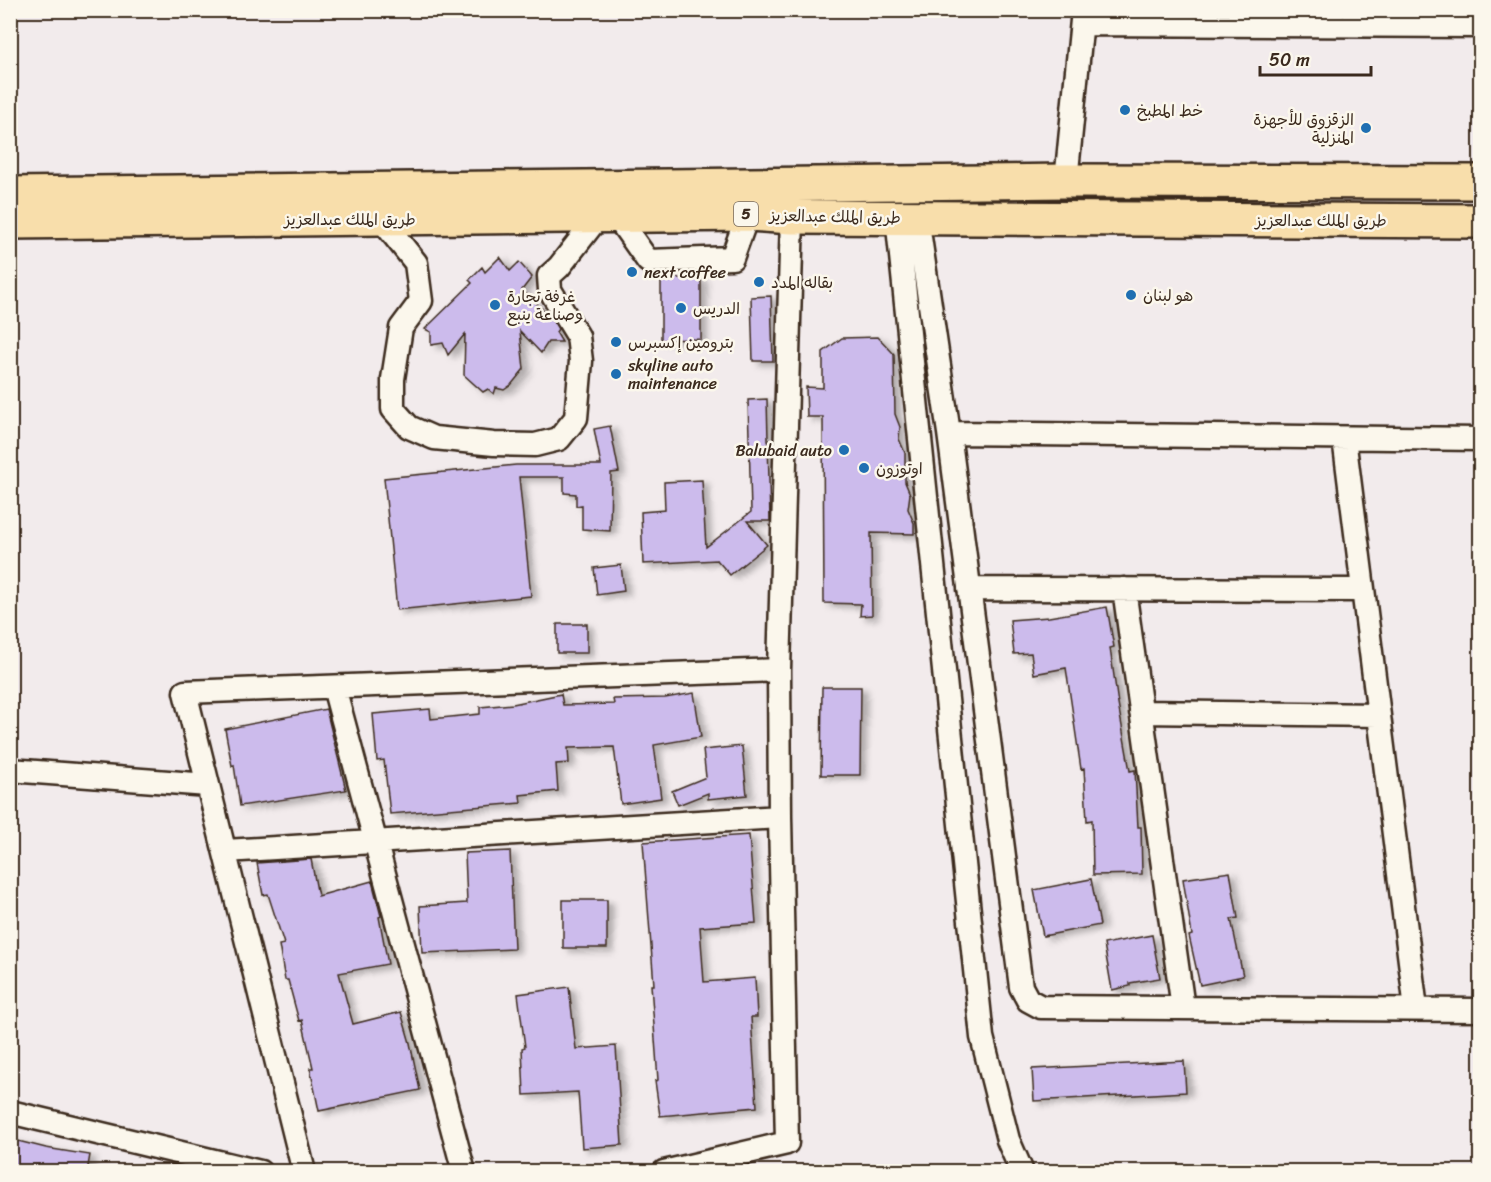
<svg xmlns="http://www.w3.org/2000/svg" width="1491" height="1182" viewBox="0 0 1491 1182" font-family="Sriracha,'Playpen Sans Arabic',sans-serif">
	<defs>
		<filter id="shadow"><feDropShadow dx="6" dy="3.5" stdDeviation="3" flood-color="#0004"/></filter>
	</defs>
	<rect width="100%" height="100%" fill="#f2ebec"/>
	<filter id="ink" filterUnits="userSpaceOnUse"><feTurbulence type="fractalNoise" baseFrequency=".0167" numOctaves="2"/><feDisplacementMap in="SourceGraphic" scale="12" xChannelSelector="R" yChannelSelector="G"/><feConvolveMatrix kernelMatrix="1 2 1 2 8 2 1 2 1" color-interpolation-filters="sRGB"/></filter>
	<g filter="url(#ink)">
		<path fill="#ccbbec" stroke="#3b2a1e" stroke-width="1.5" filter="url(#shadow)" d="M 500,257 L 510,271 L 519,262 L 532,277 L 522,290 L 551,317 L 558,329 L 556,332 L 562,342 L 548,342 L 541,353 L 520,331 L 524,369 L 511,385 L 504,390 L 496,388 L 494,394 L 488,389 L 483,392 L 464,375 L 465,334 L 448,355 L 443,343 L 431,345 L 431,332 L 425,329 L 472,283 L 469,280 L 482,267 L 485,272 Z
			M 661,278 L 701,278 L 701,339 L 661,340 Z
			M 771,296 L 773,361 L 753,361 L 751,297 Z
			M 878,337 L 894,354 L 895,414 L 900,427 L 899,439 L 905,453 L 905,482 L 910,494 L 908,509 L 914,523 L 914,534 L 871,533 L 872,615 L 860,616 L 861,604 L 824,603 L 823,417 L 807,417 L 806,387 L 823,388 L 823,352 L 842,338 Z
			M 767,399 L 770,521 L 747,521 L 767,545 L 730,575 L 717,560 L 643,564 L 641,512 L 665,510 L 664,482 L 702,480 L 706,547 L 751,512 L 748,400 Z
			M 610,426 L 619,472 L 611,473 L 610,531 L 582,529 L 582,505 L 576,506 L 576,494 L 564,493 L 564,477 L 519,477 L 531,596 L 397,610 L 384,478 L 516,465 L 601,465 L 594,429 Z
			M 621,565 L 624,591 L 597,595 L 594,568 Z
			M 1107,607 L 1114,647 L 1110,648 L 1118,704 L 1130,771 L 1135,770 L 1138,827 L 1141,827 L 1142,874 L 1093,875 L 1092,820 L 1087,821 L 1084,768 L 1081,769 L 1066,668 L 1034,674 L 1031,653 L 1014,654 L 1010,620 L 1049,617 Z
			M 557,624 L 587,624 L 587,653 L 557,653 Z
			M 822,687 L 861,687 L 860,775 L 821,775 Z
			M 694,693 L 701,737 L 654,745 L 661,798 L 621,804 L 614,747 L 568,748 L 569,763 L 556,764 L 558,791 L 520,795 L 521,803 L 390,814 L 384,760 L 377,761 L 373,714 L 430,709 L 431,719 L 480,714 L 480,707 L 513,704 L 561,694 L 563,705 L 614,704 L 613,699 L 665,698 Z
			M 326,709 L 346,790 L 240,806 L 234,765 L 232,766 L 225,729 Z
			M 742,746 L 747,795 L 708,799 L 708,793 L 678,805 L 672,791 L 706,777 L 703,750 Z
			M 749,835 L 756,923 L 700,927 L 704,982 L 755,978 L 757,1017 L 751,1017 L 757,1107 L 660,1116 L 655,1081 L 658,1080 L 651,985 L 654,985 L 643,842 Z
			M 510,851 L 514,949 L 422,953 L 420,906 L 467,903 L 465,853 Z
			M 311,859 L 318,896 L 372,881 L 381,916 L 379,917 L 388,964 L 339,973 L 353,1024 L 401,1012 L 410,1043 L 420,1090 L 319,1111 L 310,1068 L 313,1068 L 302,1020 L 299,1021 L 288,980 L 285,980 L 279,945 L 284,944 L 268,894 L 263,895 L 257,863 Z
			M 1230,872 L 1238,918 L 1231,919 L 1243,976 L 1200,985 L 1189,936 L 1192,935 L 1183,879 Z
			M 1091,879 L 1100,925 L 1043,936 L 1034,890 Z
			M 563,900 L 607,900 L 607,948 L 563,948 Z
			M 1152,935 L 1160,978 L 1130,983 L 1130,986 L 1112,990 L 1104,944 Z
			M 569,987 L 576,1049 L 616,1046 L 622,1145 L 582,1148 L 578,1092 L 524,1095 L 522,1048 L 525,1047 L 518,994 Z
			M 1184,1061 L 1186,1092 L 1034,1101 L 1032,1069 Z
			M 10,1139 L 46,1148 L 90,1155 L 87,1172 L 10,1172 Z"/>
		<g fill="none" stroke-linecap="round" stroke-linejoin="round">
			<g stroke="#3b2a1e" stroke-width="27">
				<path id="minor" d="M 1083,24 L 1480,26
					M 1066,181 L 1083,10
					M 617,217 L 648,261 L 732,258 L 748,214
					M 897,217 L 982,1037 L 1008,1140 L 1022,1172
					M 917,217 L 949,433 L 1021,987 L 1028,1000 L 1041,1007 L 1480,1010
					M 381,219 L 416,263 L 421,301 L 401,328 L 393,379 L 393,409 L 409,427 L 434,438 L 494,444 L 535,445 L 559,439 L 576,418 L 581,361 L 578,336 L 550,290 L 549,276 L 559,267 L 598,217
					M 949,433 L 1480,439
					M 1344,438 L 1416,1009
					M 969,589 L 1363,590
					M 1124,589 L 1183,1008
					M 334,687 L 464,1172
					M 1141,712 L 1379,715
					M 10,770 L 208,785 L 304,1172
					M 208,785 L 185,692 L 779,670
					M 225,851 L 780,817
					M 10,1112 L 260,1172
					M 664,1172 L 787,1143 L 780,817 L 779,670 L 792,217"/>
			</g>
			<g stroke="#3b2a1e" stroke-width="38">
				<path id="highway" d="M 10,194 L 1066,181 L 1480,182
					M 10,222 L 748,214 L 792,217 L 1480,221"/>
			</g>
			<use href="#minor" stroke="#fbf7ec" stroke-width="22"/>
			<use href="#highway" stroke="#f8deab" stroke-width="33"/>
		</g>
	</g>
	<g fill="#1f6fb2" stroke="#fbf7ec" stroke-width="2">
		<circle cx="1125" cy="110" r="6"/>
		<circle cx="1366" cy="128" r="6"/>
		<circle cx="632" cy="272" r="6"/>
		<circle cx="759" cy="282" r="6"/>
		<circle cx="1131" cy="295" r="6"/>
		<circle cx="495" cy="305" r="6"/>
		<circle cx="681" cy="308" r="6"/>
		<circle cx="616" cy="342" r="6"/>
		<circle cx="616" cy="374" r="6"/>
		<circle cx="844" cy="450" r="6"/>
		<circle cx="864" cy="468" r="6"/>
	</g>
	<g text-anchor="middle" stroke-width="5" stroke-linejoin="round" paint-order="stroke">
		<rect fill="#fbf7ec" stroke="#75685c" stroke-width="1.5" x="734" y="202" width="24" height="24" rx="4.5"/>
		<g font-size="15" font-weight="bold" fill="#3b2a1e">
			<text x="746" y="219">5</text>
		</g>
		<g font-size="16" fill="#3b2a1e" stroke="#fbf7ec" text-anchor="start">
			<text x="1137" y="116">خط المطبخ</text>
			<text x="1354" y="125" text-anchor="end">الزقزوق للأجهزة<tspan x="1354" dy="18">المنزلية</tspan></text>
			<text x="644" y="278">next coffee</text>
			<text x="771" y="288">بقاله المدد</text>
			<text x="1143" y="301">هو لبنان</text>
			<text x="507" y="302">غرفة تجارة<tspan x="507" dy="18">وصناعة ينبع</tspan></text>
			<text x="693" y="314">الدريس</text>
			<text x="628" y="348">بترومين إكسبرس</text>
			<text x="628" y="371">skyline auto<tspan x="628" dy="18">maintenance</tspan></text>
			<text x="832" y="456" text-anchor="end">Balubaid auto</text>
			<text x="876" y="474">اوتوزون</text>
		</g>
		<g font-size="16" fill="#3b2a1e" stroke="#fbf7ec">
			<text transform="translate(835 216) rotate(1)" y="6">طريق الملك عبدالعزيز</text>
			<text x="350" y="225">طريق الملك عبدالعزيز</text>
			<text x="1321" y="226">طريق الملك عبدالعزيز</text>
		</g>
	</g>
	<rect width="1491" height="1182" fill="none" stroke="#fbf7ec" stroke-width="36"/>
	<rect x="18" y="18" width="1455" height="1146" fill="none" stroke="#3b2a1e" stroke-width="2" filter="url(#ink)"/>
	<path d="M1260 66v9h111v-9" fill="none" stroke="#3b2a1e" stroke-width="3"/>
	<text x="1269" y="66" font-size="18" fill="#3b2a1e" stroke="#fbf7ec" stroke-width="4.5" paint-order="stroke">50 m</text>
</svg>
